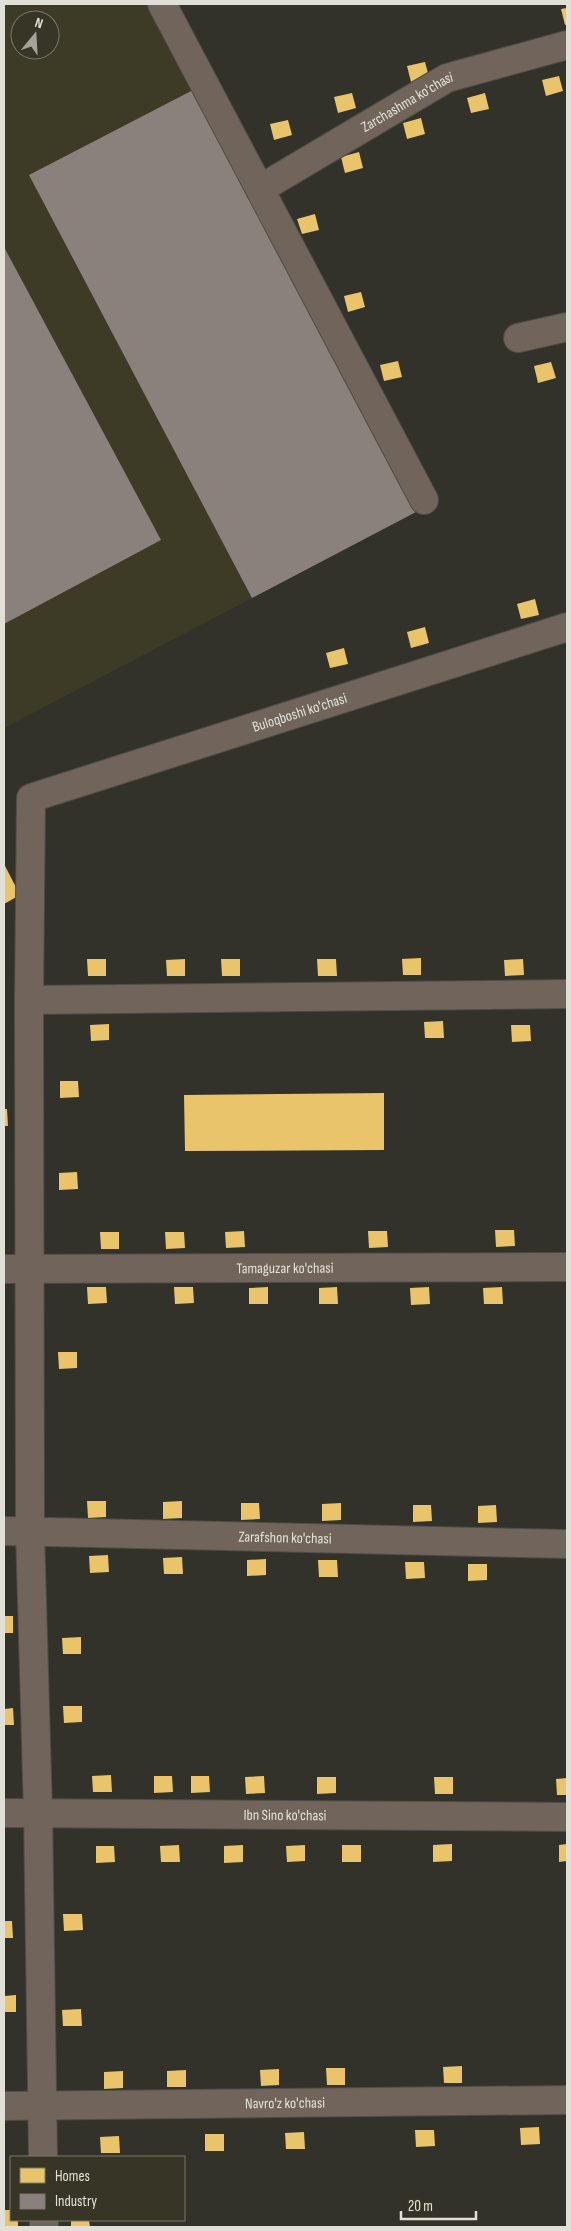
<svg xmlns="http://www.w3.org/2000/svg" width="571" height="2231" viewBox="0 0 571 2231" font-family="'Sofia Sans Condensed',sans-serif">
	<rect width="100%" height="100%" fill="#33322a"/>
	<path fill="#3d3a26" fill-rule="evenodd" d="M 4,4 L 147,4 L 416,512 L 4,728 ZM 20,20 L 50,20 L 50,50 L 20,50 Z"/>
	<path fill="#e9c46a" d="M 567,8 L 567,24 L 565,25 L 561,9 Z
		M 425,62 L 429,77 L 411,82 L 407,66 Z
		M 559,76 L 563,91 L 546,96 L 542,80 Z
		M 352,93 L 356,108 L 338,113 L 334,97 Z
		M 485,93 L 489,109 L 471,113 L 467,98 Z
		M 421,118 L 425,134 L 407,139 L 403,123 Z
		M 288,120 L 292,135 L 274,140 L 270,124 Z
		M 359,152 L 363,168 L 345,173 L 341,157 Z
		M 315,214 L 319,230 L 302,234 L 297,219 Z
		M 361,292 L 365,307 L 348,312 L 344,296 Z
		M 398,361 L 402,377 L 384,381 L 380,365 Z
		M 551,362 L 556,378 L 538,383 L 534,366 Z
		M 535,599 L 539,615 L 521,619 L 517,604 Z
		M 425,627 L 429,643 L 411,648 L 407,632 Z
		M 344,648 L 348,664 L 330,668 L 326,653 Z
		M 4,864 L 20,895 L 4,904 Z
		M 421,958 L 421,975 L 403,975 L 402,959 Z
		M 87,959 L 106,959 L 106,976 L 88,976 Z
		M 185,959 L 185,976 L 167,976 L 166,960 Z
		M 221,959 L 240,959 L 240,976 L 222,976 Z
		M 317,959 L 336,959 L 337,976 L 318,976 Z
		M 523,959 L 524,975 L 505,976 L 504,960 Z
		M 443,1021 L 444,1038 L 425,1038 L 424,1022 Z
		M 109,1024 L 109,1040 L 91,1041 L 90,1025 Z
		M 511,1025 L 530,1025 L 531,1041 L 512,1042 Z
		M 60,1081 L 78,1081 L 79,1097 L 60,1098 Z
		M 384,1093 L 384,1150 L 185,1151 L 184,1095 Z
		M 4,1109 L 7,1109 L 8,1126 L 4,1126 Z
		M 77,1172 L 78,1189 L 59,1190 L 59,1173 Z
		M 495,1230 L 514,1230 L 515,1246 L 496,1247 Z
		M 244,1231 L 245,1247 L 226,1248 L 225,1232 Z
		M 368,1231 L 387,1231 L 388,1247 L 369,1248 Z
		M 100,1232 L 119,1232 L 119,1249 L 101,1249 Z
		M 165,1232 L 184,1232 L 185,1248 L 166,1249 Z
		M 87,1287 L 106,1287 L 107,1303 L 88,1304 Z
		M 174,1287 L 193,1287 L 194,1303 L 175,1304 Z
		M 268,1287 L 268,1304 L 249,1304 L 249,1288 Z
		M 337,1287 L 338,1304 L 319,1304 L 319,1288 Z
		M 429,1287 L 430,1304 L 411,1305 L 410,1288 Z
		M 502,1287 L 503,1304 L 484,1304 L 483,1288 Z
		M 58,1352 L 77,1352 L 77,1368 L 59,1369 Z
		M 87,1501 L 106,1501 L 106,1517 L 88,1518 Z
		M 182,1501 L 182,1518 L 163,1519 L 163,1502 Z
		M 241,1503 L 259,1503 L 260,1519 L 241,1520 Z
		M 341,1503 L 341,1520 L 322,1521 L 322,1504 Z
		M 413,1505 L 431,1505 L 432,1521 L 413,1522 Z
		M 496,1505 L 497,1522 L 478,1523 L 478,1506 Z
		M 108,1555 L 109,1572 L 90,1573 L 89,1556 Z
		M 182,1557 L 183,1574 L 164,1574 L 163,1558 Z
		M 266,1559 L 266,1575 L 247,1576 L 247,1560 Z
		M 318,1560 L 337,1560 L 338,1577 L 319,1577 Z
		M 405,1562 L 424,1562 L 425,1578 L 406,1579 Z
		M 468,1564 L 487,1564 L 487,1580 L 468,1581 Z
		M 4,1616 L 13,1616 L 13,1633 L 4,1633 Z
		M 81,1637 L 81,1654 L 63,1654 L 62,1638 Z
		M 63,1706 L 82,1706 L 82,1722 L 64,1723 Z
		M 13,1708 L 14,1725 L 4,1725 L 4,1709 Z
		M 111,1775 L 112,1792 L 93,1792 L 92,1776 Z
		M 154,1776 L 172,1776 L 173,1792 L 154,1793 Z
		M 191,1776 L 209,1776 L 210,1792 L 191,1793 Z
		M 264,1776 L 265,1793 L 246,1794 L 245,1777 Z
		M 317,1777 L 336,1777 L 336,1793 L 317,1794 Z
		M 434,1777 L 453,1777 L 453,1794 L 435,1794 Z
		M 567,1778 L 567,1795 L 557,1795 L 556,1779 Z
		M 452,1844 L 452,1861 L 433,1862 L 433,1845 Z
		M 567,1844 L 567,1861 L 559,1862 L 559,1845 Z
		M 179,1845 L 180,1862 L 161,1862 L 160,1846 Z
		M 243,1845 L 243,1862 L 224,1863 L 224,1846 Z
		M 305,1845 L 305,1861 L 287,1862 L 286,1846 Z
		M 342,1845 L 361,1845 L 361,1862 L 342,1862 Z
		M 96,1846 L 114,1846 L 115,1862 L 96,1863 Z
		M 63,1914 L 82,1914 L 83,1930 L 64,1931 Z
		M 4,1921 L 12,1921 L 13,1938 L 4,1938 Z
		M 16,1995 L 16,2012 L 4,2012 L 4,1996 Z
		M 81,2009 L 82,2026 L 63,2026 L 62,2010 Z
		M 462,2066 L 462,2083 L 444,2083 L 443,2067 Z
		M 326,2068 L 345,2068 L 345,2085 L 327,2085 Z
		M 279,2069 L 279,2085 L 261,2086 L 260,2070 Z
		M 186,2070 L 186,2087 L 167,2087 L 167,2071 Z
		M 123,2071 L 123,2088 L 104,2089 L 104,2072 Z
		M 539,2127 L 540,2144 L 521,2145 L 520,2128 Z
		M 415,2130 L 434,2130 L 435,2146 L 416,2147 Z
		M 304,2132 L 305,2149 L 286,2149 L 285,2133 Z
		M 205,2134 L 224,2134 L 224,2151 L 205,2151 Z
		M 119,2136 L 120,2153 L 101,2153 L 100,2137 Z
		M 4,2210 L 11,2210 L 11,2220 L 18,2220 L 18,2226 L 4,2227 Z
		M 71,2220 L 89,2220 L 90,2227 L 71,2227 Z"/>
	<path fill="#8a817c" d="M 193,90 L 416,512 L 252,598 L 29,175 Z
		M 4,247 L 161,540 L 4,624 Z"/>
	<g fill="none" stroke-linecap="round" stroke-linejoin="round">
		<g stroke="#4e4d47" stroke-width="30">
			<g id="street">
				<path d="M 162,4 L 424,500"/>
				<path id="s1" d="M 260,189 L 447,78 L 567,45"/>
				<path d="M 518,338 L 567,327"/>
				<path d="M 29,1000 L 567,994"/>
				<path id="s2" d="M 4,1269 L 567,1267"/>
				<path id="s3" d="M 4,1531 L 567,1544"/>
				<path id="s4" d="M 4,1813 L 567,1817"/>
				<path id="s5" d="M 4,2106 L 567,2100"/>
				<path id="s6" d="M 43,2157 L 38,1812 L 30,1531 L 29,1000 L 31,798 L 567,627"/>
				<path d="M 44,2220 L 44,2227"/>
			</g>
		</g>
		<use href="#street" stroke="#71645b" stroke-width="28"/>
	</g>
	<g text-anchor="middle" stroke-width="5" stroke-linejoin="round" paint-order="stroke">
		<g font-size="15" fill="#e1e0d7" stroke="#373526">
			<text dy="5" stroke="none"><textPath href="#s1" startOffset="171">Zarchashma ko'chasi</textPath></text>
			<text dy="5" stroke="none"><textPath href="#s6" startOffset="1641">Buloqboshi ko'chasi</textPath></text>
			<text dy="5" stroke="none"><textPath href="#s2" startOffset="281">Tamaguzar ko'chasi</textPath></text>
			<text dy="5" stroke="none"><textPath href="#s3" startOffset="281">Zarafshon ko'chasi</textPath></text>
			<text dy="5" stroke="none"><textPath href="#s4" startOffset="281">Ibn Sino ko'chasi</textPath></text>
			<text dy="5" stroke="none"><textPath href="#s5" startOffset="281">Navro'z ko'chasi</textPath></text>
		</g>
	</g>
	<rect width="571" height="2231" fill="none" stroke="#e1e0d7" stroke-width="10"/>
	<rect x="10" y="2156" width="175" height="65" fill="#373526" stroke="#7b796d"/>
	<rect x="20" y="2168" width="25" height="15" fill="#e9c46a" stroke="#7b796d"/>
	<text x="55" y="2181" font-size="15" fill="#e1e0d7">Homes</text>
	<rect x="20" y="2194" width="25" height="15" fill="#8a817c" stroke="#7b796d"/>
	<text x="55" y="2206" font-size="15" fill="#e1e0d7">Industry</text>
	<g transform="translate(35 35) rotate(18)"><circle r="24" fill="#373526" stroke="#7b796d"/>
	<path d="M0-4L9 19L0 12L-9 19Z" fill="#a4a39a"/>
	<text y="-8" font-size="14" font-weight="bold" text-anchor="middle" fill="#e1e0d7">N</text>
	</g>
	<path d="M401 2211v8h75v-8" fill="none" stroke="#e1e0d7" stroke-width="2.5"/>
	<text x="408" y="2211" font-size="15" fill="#e1e0d7" stroke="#373526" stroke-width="4" paint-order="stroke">20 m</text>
</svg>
